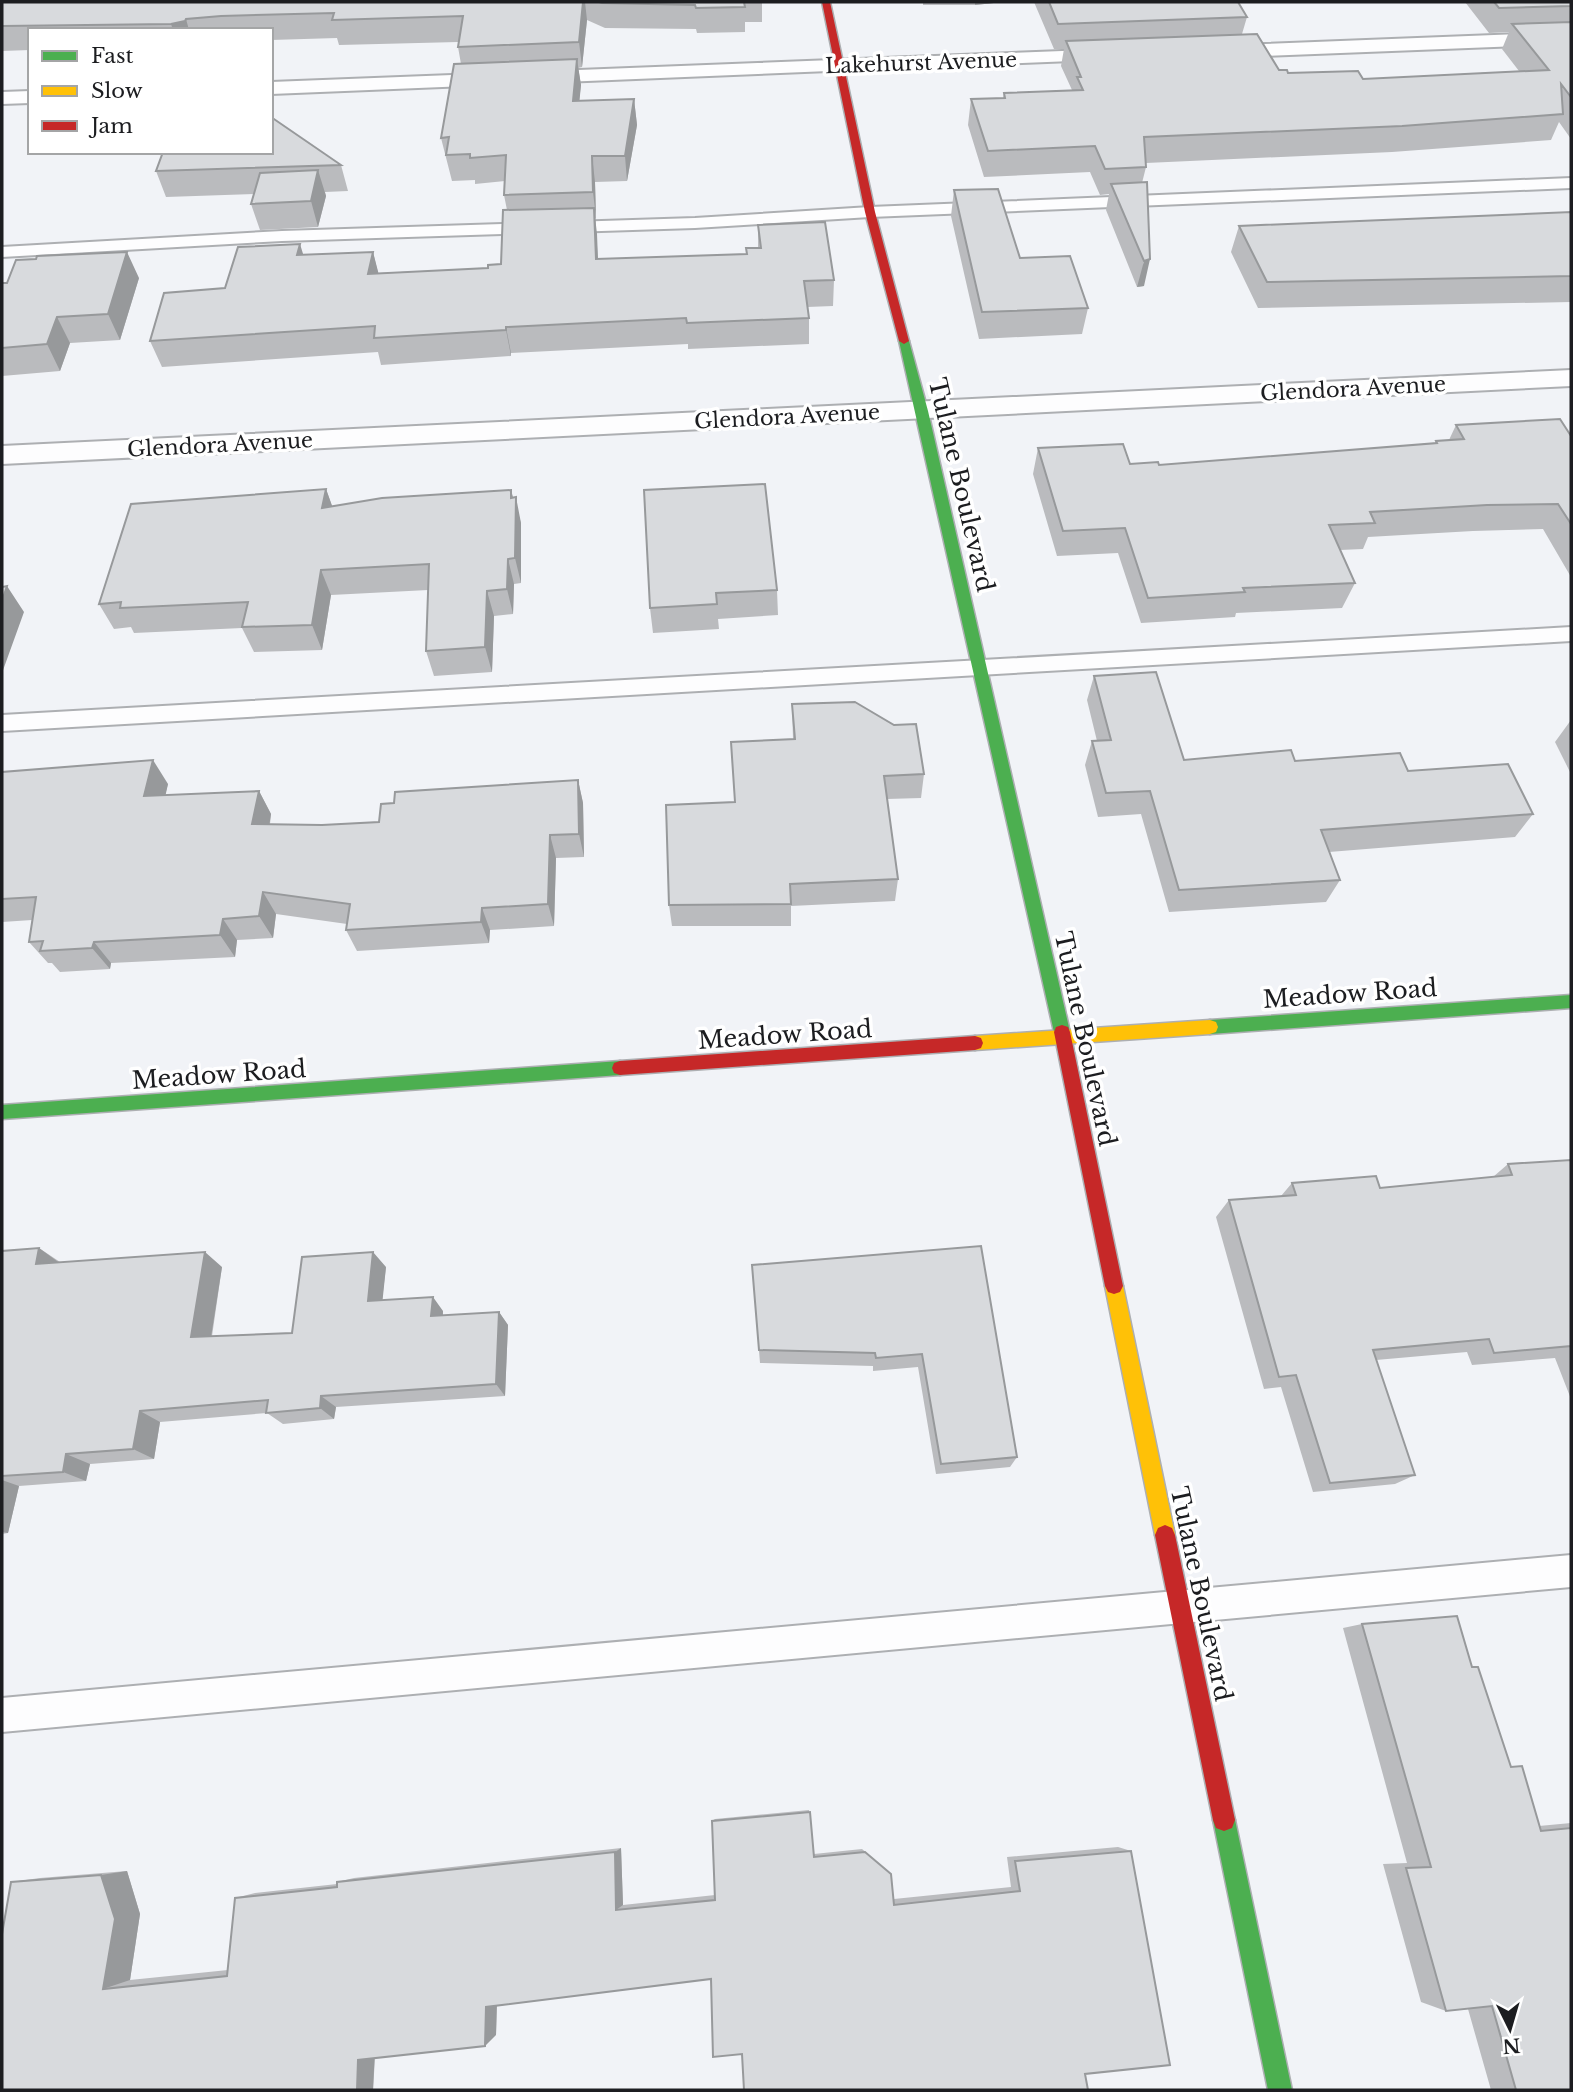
<svg xmlns="http://www.w3.org/2000/svg" width="1573" height="2092" viewBox="0 0 1573 2092" font-family="'Libre Baskerville',serif">
	<rect width="100%" height="100%" fill="#f1f3f7"/>
	<g fill="none" stroke-linecap="round" stroke-linejoin="round">
		<g stroke="#adafb2" stroke-width="4">
			<path id="lane" d="M 1571,178 L 1571,188 L 870,217 L 695,228 L 282,241 L 2,257 L 2,247 L 282,231 L 695,218 L 870,207 Z
				M 1571,627 L 1571,641 L 2,731 L 2,715 Z
				M 1571,1555 L 1571,1587 L 2,1732 L 2,1698 Z"/>
		</g>
		<g stroke="#adafb2" stroke-width="4">
			<path id="street" d="M 1571,32 L 1571,44 L 1213,58 L 1206,56 L 1203,52 L 1206,48 L 1213,46 Z
				M 1115,49 L 1122,51 L 1125,55 L 1122,59 L 271,94 L 271,82 Z
				M 30,91 L 30,103 L 2,104 L 2,92 Z
				M 1571,370 L 1571,386 L 2,464 L 2,446 Z"/>
		</g>
		<g stroke="#adafb2" stroke-width="3">
			<path id="fast" d="M 904,338 L 909,341 L 928,411 L 1070,1032 L 1068,1037 L 1062,1039 L 1056,1037 L 1054,1032 L 899,341 Z
				M 1571,995 L 1571,1008 L 1210,1034 L 1204,1032 L 1202,1027 L 1204,1022 L 1210,1020 Z
				M 620,1061 L 626,1063 L 628,1068 L 626,1073 L 620,1075 L 2,1119 L 2,1105 Z
				M 1224,1809 L 1232,1812 L 1235,1820 L 1292,2090 L 1268,2090 L 1213,1820 L 1216,1812 Z"/>
		</g>
		<g stroke="#adafb2" stroke-width="3">
			<path id="slow" d="M 1210,1020 L 1216,1022 L 1218,1027 L 1216,1032 L 1210,1034 L 975,1050 L 969,1048 L 967,1043 L 969,1038 L 975,1036 Z
				M 1114,1278 L 1120,1280 L 1123,1286 L 1175,1535 L 1172,1542 L 1165,1545 L 1158,1542 L 1155,1535 L 1105,1286 L 1108,1280 Z"/>
		</g>
		<g stroke="#adafb2" stroke-width="3">
			<path id="jam" d="M 822,2 L 830,2 L 875,212 L 909,341 L 904,344 L 899,341 L 865,212 Z
				M 1062,1025 L 1068,1027 L 1070,1032 L 1123,1286 L 1120,1292 L 1114,1294 L 1108,1292 L 1105,1286 L 1054,1032 L 1056,1027 Z
				M 975,1036 L 981,1038 L 983,1043 L 981,1048 L 975,1050 L 620,1075 L 614,1073 L 612,1068 L 614,1063 L 620,1061 Z
				M 1165,1525 L 1172,1528 L 1175,1535 L 1235,1820 L 1232,1828 L 1224,1831 L 1216,1828 L 1213,1820 L 1155,1535 L 1158,1528 Z"/>
		</g>
		<use href="#lane" fill="#fdfdfe" fill-rule="evenodd"/>
		<use href="#street" fill="#fdfdfe" fill-rule="evenodd"/>
		<use href="#fast" fill="#4caf50" fill-rule="evenodd"/>
		<use href="#slow" fill="#ffc107" fill-rule="evenodd"/>
		<use href="#jam" fill="#c62828" fill-rule="evenodd"/>
	</g>
	<path fill="#babbbe" d="M 2,2 L 762,2 L 762,22 L 745,22 L 745,32 L 697,33 L 696,29 L 605,28 L 587,20 L 582,67 L 578,68 L 581,85 L 579,101 L 634,99 L 637,125 L 627,181 L 595,182 L 596,218 L 595,219 L 598,259 L 746,254 L 758,248 L 758,225 L 834,280 L 833,306 L 807,307 L 809,318 L 809,344 L 688,349 L 688,344 L 511,353 L 511,356 L 381,365 L 378,352 L 162,367 L 150,341 L 225,288 L 303,255 L 373,252 L 378,273 L 488,268 L 501,264 L 507,210 L 504,195 L 505,181 L 475,184 L 475,180 L 452,181 L 441,138 L 461,64 L 458,47 L 458,42 L 339,45 L 337,38 L 271,40 L 271,30 L 30,30 L 30,50 L 2,51 Z
		M 923,2 L 1003,2 L 975,5 L 923,5 Z
		M 1034,2 L 1238,2 L 1247,17 L 1242,34 L 1279,70 L 1288,73 L 1363,79 L 1519,71 L 1502,49 L 1509,32 L 1489,33 L 1465,2 L 1571,2 L 1571,139 L 1559,122 L 1551,140 L 1392,152 L 1146,163 L 1146,167 L 1142,183 L 1144,286 L 1137,287 L 1106,210 L 1109,194 L 1100,195 L 1090,172 L 984,177 L 968,125 L 971,99 L 1003,98 L 1004,93 L 1072,90 L 1061,66 L 1064,49 L 1054,49 Z
		M 341,165 L 348,191 L 325,192 L 326,196 L 318,227 L 260,230 L 251,204 L 254,194 L 166,197 L 156,171 Z
		M 954,190 L 1020,258 L 1088,308 L 1082,334 L 979,339 L 951,216 Z
		M 1571,212 L 1571,302 L 1258,308 L 1231,252 L 1239,226 Z
		M 139,278 L 120,340 L 70,343 L 60,371 L 2,376 L 2,283 Z
		M 1456,425 L 1571,436 L 1571,577 L 1543,529 L 1473,531 L 1368,537 L 1363,549 L 1340,550 L 1355,583 L 1342,608 L 1236,613 L 1235,617 L 1141,623 L 1118,553 L 1057,556 L 1033,474 L 1038,448 L 1130,464 L 1159,465 L 1435,443 L 1436,441 L 1449,440 Z
		M 326,489 L 332,506 L 511,490 L 521,523 L 521,583 L 514,584 L 513,614 L 494,616 L 492,672 L 434,676 L 426,651 L 428,590 L 331,595 L 322,650 L 254,652 L 242,628 L 134,633 L 131,627 L 114,629 L 99,604 Z
		M 644,490 L 777,590 L 778,615 L 718,619 L 719,629 L 653,633 L 650,608 Z
		M 1094,676 L 1184,760 L 1295,761 L 1408,771 L 1533,814 L 1515,837 L 1329,852 L 1340,880 L 1326,902 L 1169,912 L 1141,814 L 1098,817 L 1085,765 L 1092,741 L 1097,741 L 1087,700 Z
		M 792,704 L 924,774 L 921,798 L 887,799 L 898,879 L 895,901 L 791,906 L 791,926 L 672,926 L 669,905 L 735,802 L 793,739 Z
		M 1571,720 L 1571,774 L 1555,742 Z
		M 2,772 L 168,784 L 165,795 L 259,791 L 271,814 L 270,824 L 322,825 L 379,822 L 394,803 L 578,780 L 583,803 L 584,857 L 556,858 L 554,926 L 490,930 L 489,943 L 357,951 L 346,930 L 347,924 L 276,914 L 273,938 L 237,940 L 235,957 L 111,963 L 110,969 L 60,972 L 52,963 L 48,963 L 29,942 L 32,920 L 2,922 Z
		M 1571,1160 L 1571,1399 L 1555,1358 L 1472,1365 L 1467,1352 L 1376,1360 L 1415,1475 L 1395,1484 L 1313,1492 L 1281,1387 L 1264,1389 L 1216,1217 L 1229,1200 L 1281,1196 L 1292,1183 L 1380,1188 L 1493,1177 L 1508,1164 Z
		M 981,1246 L 1017,1457 L 1010,1467 L 936,1474 L 918,1367 L 873,1371 L 873,1366 L 760,1363 L 752,1265 Z
		M 39,1248 L 60,1262 L 222,1267 L 212,1336 L 292,1333 L 386,1267 L 382,1300 L 443,1311 L 443,1316 L 499,1312 L 508,1325 L 505,1396 L 336,1407 L 334,1419 L 283,1424 L 267,1413 L 160,1422 L 154,1459 L 90,1464 L 86,1481 L 19,1486 L 8,1533 L 2,1534 L 2,1251 Z
		M 1362,1624 L 1472,1667 L 1511,1766 L 1522,1766 L 1539,1826 L 1571,1823 L 1571,2090 L 1491,2090 L 1468,2009 L 1446,2011 L 1421,2002 L 1383,1864 L 1407,1863 L 1343,1628 Z
		M 809,1810 L 814,1854 L 862,1849 L 887,1870 L 894,1899 L 1011,1887 L 1007,1857 L 1118,1847 L 1131,1851 L 742,2054 L 711,1979 L 497,2006 L 496,2035 L 375,2058 L 373,2090 L 2,2090 L 2,1931 L 11,1882 L 40,1878 L 127,1871 L 140,1914 L 130,1980 L 228,1970 L 235,1898 L 255,1893 L 337,1884 L 337,1882 L 354,1878 L 621,1848 L 623,1905 L 715,1895 L 712,1821 L 715,1819 Z"/>
	<path fill="#97999b" d="M 583,2 L 585,2 L 587,20 L 582,67 L 579,42 Z
		M 975,2 L 1003,2 L 975,5 Z
		M 186,19 L 189,30 L 173,30 L 171,24 Z
		M 577,59 L 581,85 L 577,126 L 573,101 Z
		M 634,99 L 637,125 L 627,181 L 625,156 Z
		M 592,156 L 595,182 L 596,218 L 593,192 Z
		M 318,170 L 326,196 L 318,227 L 311,201 Z
		M 594,208 L 597,234 L 599,285 L 596,259 Z
		M 300,244 L 308,270 L 297,255 Z
		M 127,252 L 139,278 L 120,340 L 108,314 Z
		M 373,252 L 380,279 L 368,274 Z
		M 1150,259 L 1144,286 L 1137,287 L 1144,261 Z
		M 57,317 L 70,343 L 60,371 L 47,344 Z
		M 506,327 L 511,353 L 511,356 L 506,330 Z
		M 326,489 L 335,514 L 322,508 Z
		M 511,490 L 516,512 L 516,497 L 521,523 L 521,583 L 515,558 Z
		M 508,559 L 514,584 L 513,614 L 507,589 Z
		M 321,570 L 331,595 L 322,650 L 312,625 Z
		M 7,586 L 24,612 L 2,673 L 2,601 Z
		M 487,591 L 494,616 L 492,672 L 485,647 Z
		M 153,760 L 168,784 L 160,820 L 144,796 Z
		M 578,780 L 583,803 L 584,857 L 579,834 Z
		M 259,791 L 271,814 L 266,846 L 252,824 Z
		M 550,835 L 556,858 L 554,926 L 548,904 Z
		M 263,892 L 276,914 L 273,938 L 259,916 Z
		M 482,908 L 490,930 L 489,943 L 481,922 Z
		M 223,919 L 237,940 L 235,957 L 220,935 Z
		M 94,942 L 111,963 L 110,969 L 92,948 Z
		M 39,1248 L 61,1264 L 36,1264 Z
		M 205,1252 L 222,1267 L 209,1350 L 191,1337 Z
		M 373,1252 L 386,1267 L 381,1315 L 368,1301 Z
		M 433,1297 L 443,1311 L 442,1330 L 431,1316 Z
		M 499,1312 L 508,1325 L 505,1396 L 496,1384 Z
		M 321,1396 L 336,1407 L 334,1419 L 320,1408 Z
		M 140,1411 L 160,1422 L 154,1459 L 133,1449 Z
		M 66,1454 L 90,1464 L 86,1481 L 63,1472 Z
		M 2,1480 L 19,1486 L 8,1533 L 2,1532 Z
		M 621,1848 L 623,1905 L 616,1910 L 615,1852 Z
		M 127,1871 L 140,1914 L 130,1980 L 103,1989 L 101,1875 Z
		M 497,1998 L 496,2035 L 485,2046 L 486,2007 Z
		M 375,2048 L 373,2090 L 357,2090 L 358,2060 Z"/>
	<path fill="#d8dadd" stroke="#97999b" stroke-width="2" d="M 2,2 L 583,2 L 579,42 L 458,47 L 463,16 L 332,20 L 334,13 L 221,16 L 186,19 L 185,21 L 171,24 L 2,26 Z
		M 599,2 L 744,2 L 745,7 L 696,8 L 695,5 L 602,3 Z
		M 1049,2 L 1238,2 L 1247,17 L 1058,24 Z
		M 1494,2 L 1571,2 L 1571,6 L 1499,8 Z
		M 1571,22 L 1571,97 L 1561,84 L 1563,114 L 1402,126 L 1144,137 L 1146,167 L 1105,169 L 1095,146 L 988,151 L 971,99 L 1005,98 L 1004,93 L 1083,90 L 1077,77 L 1081,77 L 1066,41 L 1257,34 L 1279,70 L 1287,70 L 1288,73 L 1358,71 L 1363,79 L 1549,70 L 1512,24 Z
		M 577,59 L 573,101 L 634,99 L 625,156 L 592,156 L 593,192 L 504,195 L 506,155 L 470,158 L 470,154 L 446,155 L 449,137 L 441,138 L 454,64 Z
		M 271,117 L 341,165 L 156,171 L 163,152 L 271,152 Z
		M 318,170 L 311,201 L 251,204 L 260,173 Z
		M 1147,182 L 1150,259 L 1144,261 L 1111,184 Z
		M 998,189 L 1020,258 L 1070,256 L 1088,308 L 982,312 L 954,190 Z
		M 594,208 L 596,259 L 747,254 L 746,248 L 761,248 L 758,225 L 825,222 L 834,280 L 804,281 L 809,318 L 687,323 L 686,318 L 506,327 L 506,330 L 374,338 L 375,326 L 150,341 L 164,293 L 225,288 L 238,247 L 300,244 L 297,255 L 373,252 L 368,274 L 488,268 L 488,265 L 501,264 L 503,210 Z
		M 1571,212 L 1571,276 L 1267,282 L 1239,226 Z
		M 127,252 L 108,314 L 57,317 L 47,344 L 2,348 L 2,283 L 7,283 L 16,260 L 36,259 L 37,256 Z
		M 1560,419 L 1571,436 L 1571,524 L 1558,504 L 1487,505 L 1370,512 L 1375,523 L 1329,525 L 1355,583 L 1243,588 L 1245,592 L 1148,598 L 1125,528 L 1063,531 L 1038,448 L 1123,444 L 1130,464 L 1158,462 L 1159,465 L 1437,443 L 1436,441 L 1464,439 L 1456,425 Z
		M 765,484 L 777,590 L 716,593 L 717,604 L 650,608 L 644,490 Z
		M 326,489 L 322,508 L 382,498 L 511,490 L 511,498 L 516,497 L 515,558 L 508,559 L 507,589 L 487,591 L 485,647 L 426,651 L 429,564 L 321,570 L 312,625 L 242,627 L 248,602 L 120,608 L 121,602 L 99,604 L 131,504 Z
		M 7,586 L 2,601 L 2,587 Z
		M 1156,672 L 1184,760 L 1291,750 L 1295,761 L 1400,753 L 1408,771 L 1508,764 L 1533,814 L 1321,830 L 1340,880 L 1179,890 L 1150,791 L 1106,793 L 1092,741 L 1111,740 L 1094,676 Z
		M 855,702 L 894,725 L 916,724 L 924,774 L 884,776 L 898,879 L 790,884 L 791,904 L 669,905 L 666,805 L 735,802 L 731,742 L 795,739 L 792,704 Z
		M 153,760 L 144,796 L 259,791 L 252,824 L 322,825 L 379,822 L 381,804 L 394,803 L 395,792 L 578,780 L 579,834 L 550,835 L 548,904 L 482,908 L 481,922 L 346,930 L 350,904 L 263,892 L 259,916 L 223,919 L 220,935 L 94,942 L 92,948 L 40,951 L 43,941 L 29,942 L 36,897 L 2,899 L 2,772 Z
		M 1571,1160 L 1571,1346 L 1494,1353 L 1489,1339 L 1373,1350 L 1415,1475 L 1330,1483 L 1296,1375 L 1279,1377 L 1229,1200 L 1296,1195 L 1292,1183 L 1376,1176 L 1380,1188 L 1512,1175 L 1508,1164 Z
		M 981,1246 L 1017,1457 L 941,1464 L 922,1354 L 876,1358 L 875,1353 L 759,1350 L 752,1265 Z
		M 39,1248 L 36,1264 L 205,1252 L 191,1337 L 292,1333 L 302,1257 L 373,1252 L 368,1301 L 433,1297 L 431,1316 L 499,1312 L 496,1384 L 321,1396 L 320,1408 L 266,1413 L 268,1400 L 140,1411 L 133,1449 L 66,1454 L 63,1472 L 2,1476 L 2,1251 Z
		M 1457,1616 L 1472,1667 L 1478,1667 L 1511,1767 L 1522,1766 L 1541,1831 L 1571,1828 L 1571,2090 L 1516,2090 L 1492,2006 L 1446,2011 L 1406,1868 L 1431,1867 L 1362,1624 Z
		M 810,1812 L 814,1857 L 865,1852 L 891,1874 L 894,1905 L 1020,1891 L 1015,1861 L 1131,1851 L 1170,2065 L 1085,2074 L 1088,2090 L 744,2090 L 742,2054 L 713,2057 L 711,1979 L 486,2007 L 485,2046 L 358,2060 L 357,2090 L 2,2090 L 2,1934 L 11,1882 L 101,1875 L 115,1919 L 103,1989 L 227,1976 L 235,1898 L 337,1887 L 337,1882 L 615,1852 L 616,1910 L 715,1900 L 712,1821 Z"/>
	<g text-anchor="middle" stroke-width="7" stroke-linejoin="round" paint-order="stroke">
		<g font-size="21" fill="#1c1d20" stroke="#fff">
			<text transform="translate(921 63) rotate(-2)" y="7">Lakehurst Avenue</text>
			<text transform="translate(1353 389) rotate(-3)" y="7">Glendora Avenue</text>
			<text transform="translate(787 417) rotate(-3)" y="7">Glendora Avenue</text>
			<text transform="translate(220 445) rotate(-3)" y="7">Glendora Avenue</text>
		</g>
		<g font-size="24" fill="#1c1d20" stroke="#fff">
			<text transform="translate(961 485) rotate(77)" y="8">Tulane Boulevard</text>
			<text transform="translate(1350 994) rotate(-4)" y="8">Meadow Road</text>
			<text transform="translate(785 1035) rotate(-4)" y="8">Meadow Road</text>
			<text transform="translate(1085 1039) rotate(78)" y="8">Tulane Boulevard</text>
			<text transform="translate(219 1075) rotate(-4)" y="8">Meadow Road</text>
			<text transform="translate(1201 1594) rotate(78)" y="8">Tulane Boulevard</text>
		</g>
	</g>
	<rect width="1573" height="2092" fill="none" stroke="#1c1d20" stroke-width="7"/>
	<rect x="28" y="28" width="245" height="126" fill="#ffffff" stroke="#a4a5a6" stroke-width="2"/>
	<rect x="42" y="51" width="35" height="10" fill="#4caf50" stroke="#a4a5a6" stroke-width="2"/>
	<text x="91" y="63" font-size="21" fill="#1c1d20">Fast</text>
	<rect x="42" y="86" width="35" height="10" fill="#ffc107" stroke="#a4a5a6" stroke-width="2"/>
	<text x="91" y="98" font-size="21" fill="#1c1d20">Slow</text>
	<rect x="42" y="121" width="35" height="10" fill="#c62828" stroke="#a4a5a6" stroke-width="2"/>
	<text x="91" y="133" font-size="21" fill="#1c1d20">Jam</text>
	<g transform="translate(1510 2029) rotate(175)" stroke="#ffffff" stroke-width="5" paint-order="stroke">
	<path d="M0-5L12 26L0 18L-12 26Z" fill="#1c1d20"/>
	<text y="-10" font-size="19" font-weight="bold" text-anchor="middle" fill="#1c1d20">N</text>
	</g>
</svg>
